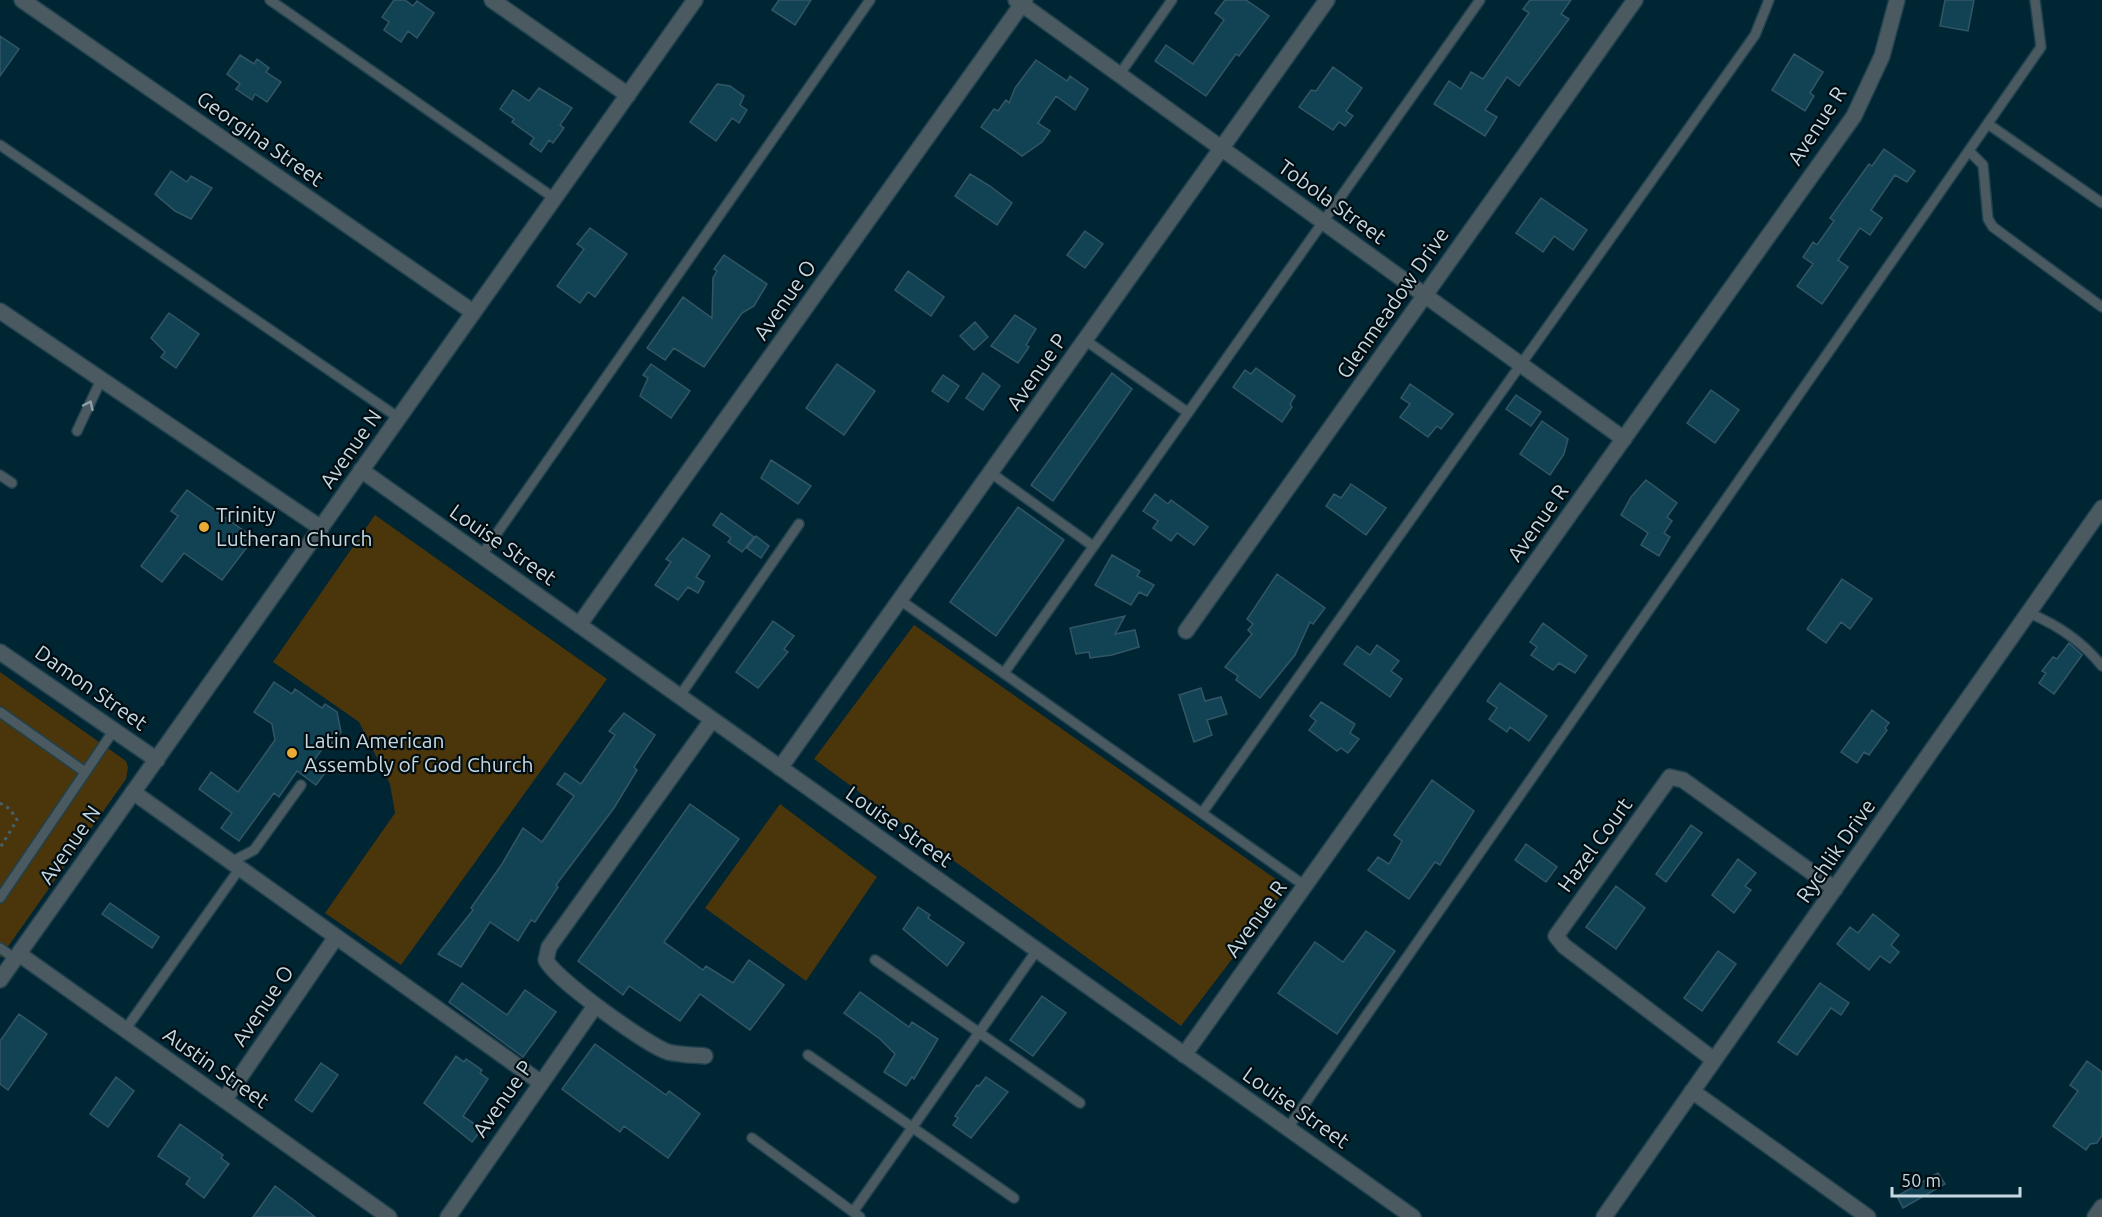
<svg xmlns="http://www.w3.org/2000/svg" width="2102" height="1217" viewBox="0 0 2102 1217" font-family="Ubuntu,sans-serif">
	<rect width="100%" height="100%" fill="#002533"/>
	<path fill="#4b350b" d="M 375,515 L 607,679 L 401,965 L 325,913 L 395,813 L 390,784 L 359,722 L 273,662 Z
		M 914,625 L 1287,887 L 1181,1026 L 814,759 Z
		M 0,672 L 126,761 L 128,767 L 126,779 L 0,958 Z
		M 780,804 L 877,877 L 806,981 L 705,908 Z"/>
	<path fill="#124355" stroke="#335665" stroke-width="1.5" d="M 394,0 L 405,0 L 413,6 L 417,1 L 434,13 L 417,38 L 408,31 L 401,42 L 384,30 L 389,22 L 382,17 Z
		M 779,0 L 811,0 L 795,25 L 772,10 Z
		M 1225,0 L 1246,0 L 1269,16 L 1239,56 L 1236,54 L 1206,96 L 1155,61 L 1166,45 L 1193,64 L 1224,20 L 1215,13 Z
		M 1530,0 L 1571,0 L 1561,14 L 1569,19 L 1519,86 L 1507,77 L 1485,110 L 1497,117 L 1485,136 L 1434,104 L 1449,81 L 1461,89 L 1471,72 L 1483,79 L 1529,13 L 1523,9 Z
		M 1945,0 L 1974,0 L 1968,31 L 1940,26 Z
		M 0,36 L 19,49 L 0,76 Z
		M 1794,54 L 1823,72 L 1810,93 L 1814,96 L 1805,111 L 1772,90 Z
		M 240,55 L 254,64 L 257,59 L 269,68 L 266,72 L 281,82 L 267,102 L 255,94 L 252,100 L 236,89 L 240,84 L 227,74 Z
		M 1036,60 L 1067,81 L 1070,76 L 1088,89 L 1075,110 L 1056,96 L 1038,123 L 1050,131 L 1042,142 L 1022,156 L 981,127 L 994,109 L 998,111 L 1006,100 L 1009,103 L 1015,88 Z
		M 1333,67 L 1362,88 L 1346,111 L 1353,116 L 1345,126 L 1339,122 L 1333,130 L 1299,107 L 1311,90 L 1316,91 Z
		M 717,84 L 730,86 L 744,96 L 740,105 L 747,110 L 739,123 L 732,118 L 716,141 L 690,122 Z
		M 539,88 L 572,108 L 560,125 L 564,128 L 553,143 L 549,140 L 541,152 L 530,144 L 534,138 L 512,122 L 514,119 L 500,109 L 513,90 L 529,101 Z
		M 1884,149 L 1915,171 L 1907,182 L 1895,175 L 1871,210 L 1882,218 L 1870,235 L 1860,228 L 1838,260 L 1848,267 L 1822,304 L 1797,286 L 1813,264 L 1803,257 L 1813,242 L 1817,245 L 1834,221 L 1830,218 L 1869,164 L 1872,166 Z
		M 171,171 L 187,182 L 191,176 L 212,188 L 191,219 L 175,211 L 155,194 Z
		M 970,174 L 990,186 L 1012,203 L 997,225 L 955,196 Z
		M 1541,198 L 1587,230 L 1573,250 L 1554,236 L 1543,252 L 1516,233 Z
		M 590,228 L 627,254 L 595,297 L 588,292 L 580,303 L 557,286 L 584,249 L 577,244 Z
		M 1085,231 L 1103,244 L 1085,268 L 1067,255 Z
		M 724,255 L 767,284 L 754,306 L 742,313 L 704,367 L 674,348 L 665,360 L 647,348 L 683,297 L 712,318 L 713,278 L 717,271 L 714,269 Z
		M 908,271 L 944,297 L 931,316 L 895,290 Z
		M 169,313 L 199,334 L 176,368 L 161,357 L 165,352 L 151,338 Z
		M 1015,315 L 1036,329 L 1026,345 L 1029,347 L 1018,363 L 991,346 Z
		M 975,322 L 988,337 L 974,350 L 960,336 Z
		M 651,364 L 690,391 L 671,418 L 640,396 L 648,378 L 643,375 Z
		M 837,364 L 875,391 L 844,435 L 806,408 Z
		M 1256,368 L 1295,396 L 1290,404 L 1292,407 L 1282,422 L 1233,387 L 1245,370 L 1251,374 Z
		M 983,373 L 1000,386 L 983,410 L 966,398 Z
		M 1112,373 L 1132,389 L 1053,501 L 1031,485 Z
		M 943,375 L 959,386 L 948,402 L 932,391 Z
		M 1410,384 L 1453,414 L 1441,429 L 1437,426 L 1428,437 L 1400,417 L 1410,404 L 1401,398 Z
		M 1711,390 L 1739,410 L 1715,443 L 1687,423 Z
		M 1516,395 L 1541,412 L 1531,426 L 1506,409 Z
		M 1542,421 L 1568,439 L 1564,454 L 1550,475 L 1520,454 Z
		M 771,460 L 811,486 L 798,504 L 761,478 Z
		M 1646,480 L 1677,503 L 1667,517 L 1672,521 L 1664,533 L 1670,537 L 1659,556 L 1641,545 L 1648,533 L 1621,515 L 1631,497 Z
		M 1351,484 L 1386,508 L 1366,535 L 1326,506 L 1334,494 L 1341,498 Z
		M 187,490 L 254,538 L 222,580 L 184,553 L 162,582 L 141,566 L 178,516 L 171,511 Z
		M 1155,494 L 1168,504 L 1171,500 L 1208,527 L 1194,545 L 1177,533 L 1171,541 L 1153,528 L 1158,521 L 1143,511 Z
		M 1018,507 L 1064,540 L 996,636 L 950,602 Z
		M 721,513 L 754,537 L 742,552 L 728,542 L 731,538 L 713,525 Z
		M 756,536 L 769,546 L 761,558 L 747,548 Z
		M 683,538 L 710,556 L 696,577 L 704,582 L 698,593 L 688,587 L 678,600 L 655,585 L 671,562 L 666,559 Z
		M 1112,555 L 1140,571 L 1137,576 L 1154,585 L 1147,596 L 1139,592 L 1131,605 L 1095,585 Z
		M 1277,574 L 1325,608 L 1313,624 L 1310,622 L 1295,655 L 1260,698 L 1236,680 L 1238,676 L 1225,667 L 1252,634 L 1248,630 L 1253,624 L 1247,619 Z
		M 1842,579 L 1872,599 L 1850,629 L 1841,622 L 1826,643 L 1807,629 Z
		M 1125,616 L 1115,634 L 1135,630 L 1139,647 L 1112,655 L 1090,658 L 1089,652 L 1076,654 L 1070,628 Z
		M 773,621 L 794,636 L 784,649 L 788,652 L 758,688 L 736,672 Z
		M 1543,623 L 1587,656 L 1575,673 L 1559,663 L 1553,670 L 1531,655 L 1537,647 L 1530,642 Z
		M 2069,643 L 2082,655 L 2054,694 L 2039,683 L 2046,673 L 2042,671 L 2053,657 L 2057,659 Z
		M 1377,645 L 1399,661 L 1391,671 L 1402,679 L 1390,697 L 1344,664 L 1357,646 L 1370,655 Z
		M 274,682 L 292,694 L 295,689 L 322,708 L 325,704 L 337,712 L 341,732 L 332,744 L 328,741 L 312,763 L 325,773 L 316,785 L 297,771 L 279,797 L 274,793 L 239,841 L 221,828 L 232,813 L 199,789 L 211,772 L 238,792 L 275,740 L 272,724 L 254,712 Z
		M 1500,683 L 1547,716 L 1529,741 L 1510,727 L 1507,732 L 1489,719 L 1497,708 L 1487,701 Z
		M 1201,688 L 1205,701 L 1221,697 L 1227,714 L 1207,720 L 1212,735 L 1194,742 L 1179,695 Z
		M 1321,702 L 1355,724 L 1350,733 L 1359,739 L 1348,753 L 1341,748 L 1337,751 L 1309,730 L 1316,721 L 1310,716 Z
		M 1872,710 L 1889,723 L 1885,728 L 1887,730 L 1869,755 L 1864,752 L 1857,763 L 1841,752 Z
		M 624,713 L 655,735 L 634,767 L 637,770 L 614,808 L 556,885 L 558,887 L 535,922 L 531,920 L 518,941 L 490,922 L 461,967 L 438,954 L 473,910 L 471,908 L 502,864 L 523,828 L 542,842 L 574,796 L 557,784 L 565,773 L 581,784 L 615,735 L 609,731 Z
		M 1432,780 L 1474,811 L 1440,865 L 1435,862 L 1409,899 L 1368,870 L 1378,857 L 1389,864 L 1402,841 L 1394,835 Z
		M 690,804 L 739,839 L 664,942 L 703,970 L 706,966 L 733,983 L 749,960 L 784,985 L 750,1030 L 700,994 L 680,1021 L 629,986 L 623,995 L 578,961 Z
		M 1691,825 L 1702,833 L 1666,882 L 1656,874 Z
		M 1526,844 L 1557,867 L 1546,882 L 1515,860 Z
		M 1738,859 L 1756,873 L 1745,886 L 1751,890 L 1734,913 L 1712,895 Z
		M 1616,886 L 1645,908 L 1616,949 L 1586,927 Z
		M 110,903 L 159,937 L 152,948 L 102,914 Z
		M 918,907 L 930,915 L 928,918 L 964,943 L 947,966 L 903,929 Z
		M 1873,914 L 1899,935 L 1891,945 L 1899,952 L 1890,963 L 1880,956 L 1869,970 L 1837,944 L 1850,927 L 1858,933 Z
		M 1366,931 L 1395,951 L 1337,1034 L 1278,993 L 1315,942 L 1343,962 Z
		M 1718,951 L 1736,964 L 1702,1011 L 1684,998 Z
		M 462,983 L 507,1015 L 525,990 L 556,1012 L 523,1057 L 449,1002 Z
		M 1820,983 L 1849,1003 L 1841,1015 L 1831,1008 L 1797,1055 L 1778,1042 Z
		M 860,992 L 909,1027 L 912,1022 L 938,1039 L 914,1079 L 912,1077 L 906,1086 L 884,1072 L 895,1054 L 880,1039 L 844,1013 Z
		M 1042,996 L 1066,1013 L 1033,1056 L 1010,1040 Z
		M 19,1014 L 47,1034 L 8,1090 L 0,1084 L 0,1041 Z
		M 595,1044 L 666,1095 L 669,1091 L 700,1114 L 668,1158 L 624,1126 L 620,1132 L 562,1089 Z
		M 456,1056 L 464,1062 L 466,1059 L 482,1070 L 480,1073 L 488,1079 L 463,1116 L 482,1129 L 472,1142 L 424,1103 Z
		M 2087,1061 L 2102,1072 L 2102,1135 L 2097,1143 L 2090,1144 L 2086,1150 L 2053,1126 L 2078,1091 L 2070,1085 Z
		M 321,1063 L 338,1075 L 312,1112 L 295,1100 Z
		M 116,1077 L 134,1091 L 108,1127 L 90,1114 Z
		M 986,1077 L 1008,1092 L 971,1138 L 953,1125 L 958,1118 L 955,1116 L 977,1085 L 979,1086 Z
		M 180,1124 L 223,1155 L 221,1158 L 229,1164 L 204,1198 L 186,1184 L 190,1178 L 158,1156 Z
		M 1938,1173 L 1945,1184 L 1903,1208 L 1897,1196 Z
		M 275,1186 L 295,1201 L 315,1217 L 253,1217 Z"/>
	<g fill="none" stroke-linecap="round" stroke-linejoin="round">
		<g stroke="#20424f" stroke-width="12">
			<path id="service" d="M 270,0 L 554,198
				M 1119,75 L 1172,0
				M 1988,124 L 2102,203
				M 0,145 L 399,418
				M 1969,151 L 1983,165 L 1988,219 L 1993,227 L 2102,307
				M 1085,340 L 1187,412
				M 77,431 L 101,380
				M 991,473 L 1093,546
				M 0,475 L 12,483
				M 481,556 L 870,0
				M 900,600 L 1305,886
				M 2029,613 C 2058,625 2082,641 2102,666
				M 1004,673 L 1480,0
				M 679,697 L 799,524
				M 0,712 L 85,772
				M 1202,813 L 1755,35 L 1769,0
				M 231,862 L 254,850 L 301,785
				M 0,898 L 114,730
				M 0,948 L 15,959
				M 875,960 L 1080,1103
				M 125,1030 L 240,868
				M 808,1055 L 1014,1198
				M 1288,1128 L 2041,47 L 2035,0
				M 752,1138 L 860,1217
				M 853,1212 L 1037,950"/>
		</g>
		<g stroke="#20424f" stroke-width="18">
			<path id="minor" d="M 22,0 L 473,312
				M 492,0 L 628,95
				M 1016,0 L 1624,439
				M 0,311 L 321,528
				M 579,625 L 1025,0
				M 1186,631 L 1635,0
				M 780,768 L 1327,0
				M 133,792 L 540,1082
				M 19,954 L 389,1217
				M 1184,1055 L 1854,116 L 1882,56 L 1897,0
				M 705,1056 C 693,1055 680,1055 668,1052 C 647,1045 555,979 546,960 L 549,947 L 712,720
				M 1714,1060 L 1564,946 L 1556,936 L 1670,777 L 1683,780 L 1835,889
				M 1692,1091 L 1868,1217
				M 225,1099 L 336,937
				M 448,1217 L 595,1006
				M 1604,1217 L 2102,508
				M 2095,1217 L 2102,1207"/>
		</g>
		<g stroke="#20424f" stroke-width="18">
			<path id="tertiary" d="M 361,470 L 1413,1217
				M 0,652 L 157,760
				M 0,980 L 695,0"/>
		</g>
		<path stroke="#44636f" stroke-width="3" stroke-dasharray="3 4.5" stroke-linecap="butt" d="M 0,803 L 10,809 L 17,820 L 0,848"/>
		<use href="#service" stroke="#4b5a61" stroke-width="9"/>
		<use href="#minor" stroke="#4b5a61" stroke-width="15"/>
		<use href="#tertiary" stroke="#4b5a61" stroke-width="15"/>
	</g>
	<defs><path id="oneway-chevron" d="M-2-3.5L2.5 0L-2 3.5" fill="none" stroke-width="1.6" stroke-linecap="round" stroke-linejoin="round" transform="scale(1.5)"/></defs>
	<use stroke="#8fa0a8" href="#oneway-chevron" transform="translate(89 405) rotate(-65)"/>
	<g fill="#e8ab37" stroke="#020d12" stroke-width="2">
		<circle cx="204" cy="527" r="6"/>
		<circle cx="292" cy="753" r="6"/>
	</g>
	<g text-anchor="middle" stroke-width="4.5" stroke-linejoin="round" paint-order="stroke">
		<g font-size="21" fill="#c6d9e2" stroke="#020d12">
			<text transform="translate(1817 126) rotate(-57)" y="7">Avenue R</text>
			<text transform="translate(260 139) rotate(35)" y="7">Georgina Street</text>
			<text transform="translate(1332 202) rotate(36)" y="7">Tobola Street</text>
			<text transform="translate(785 300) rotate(-55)" y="7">Avenue O</text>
			<text transform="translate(1393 303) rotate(-55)" y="7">Glenmeadow Drive</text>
			<text transform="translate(1037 372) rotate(-55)" y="7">Avenue P</text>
			<text transform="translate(351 449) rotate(-55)" y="7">Avenue N</text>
			<text transform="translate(1538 523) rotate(-55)" y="7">Avenue R</text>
			<text transform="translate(503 545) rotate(35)" y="7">Louise Street</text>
			<text transform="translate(91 688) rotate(35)" y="7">Damon Street</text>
			<text transform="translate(899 827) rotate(35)" y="7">Louise Street</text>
			<text transform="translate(70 845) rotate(-55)" y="7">Avenue N</text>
			<text transform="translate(1595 845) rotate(-54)" y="7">Hazel Court</text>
			<text transform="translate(1836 851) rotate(-55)" y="7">Rychlik Drive</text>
			<text transform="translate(1256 919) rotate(-54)" y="7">Avenue R</text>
			<text transform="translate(263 1006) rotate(-56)" y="7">Avenue O</text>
			<text transform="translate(216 1068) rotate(35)" y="7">Austin Street</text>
			<text transform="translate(503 1099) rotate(-55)" y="7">Avenue P</text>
			<text transform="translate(1296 1108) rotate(35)" y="7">Louise Street</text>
		</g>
		<g font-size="21" fill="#c6d9e2" stroke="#020d12" text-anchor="start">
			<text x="216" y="522">Trinity<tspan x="216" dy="24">Lutheran Church</tspan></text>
			<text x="304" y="748">Latin American<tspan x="304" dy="24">Assembly of God Church</tspan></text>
		</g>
	</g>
	<path d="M1892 1187v9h128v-9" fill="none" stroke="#c6d9e2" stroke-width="3"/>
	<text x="1901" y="1187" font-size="18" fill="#c6d9e2" stroke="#020d12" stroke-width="4.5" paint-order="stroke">50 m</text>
</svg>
